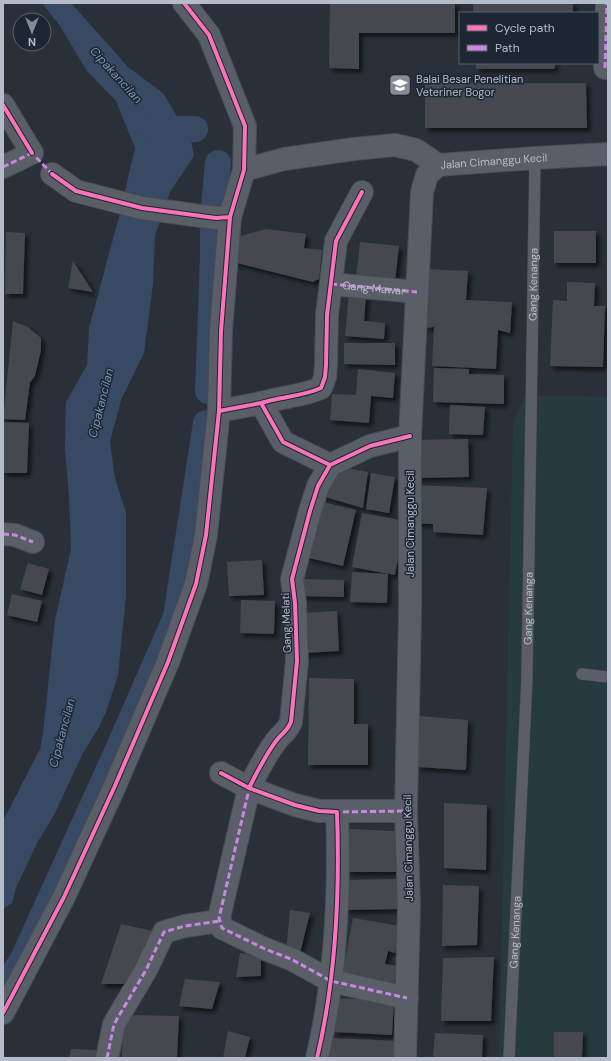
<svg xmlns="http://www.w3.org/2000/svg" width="611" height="1061" viewBox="0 0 611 1061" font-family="'DM Sans',sans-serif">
	<defs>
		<filter id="shadow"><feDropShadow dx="3.5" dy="3.5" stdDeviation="2" flood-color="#0009"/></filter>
	</defs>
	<rect width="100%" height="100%" fill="#2a3038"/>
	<path fill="#273a3e" d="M 525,395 L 608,397 L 608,1058 L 499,1058 L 513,424 Z"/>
	<path fill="#384963" d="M 42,3 L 71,3 L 128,67 L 163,93 L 191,140 L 194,156 L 170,192 L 155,235 L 153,284 L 144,353 L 121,400 L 110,442 L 115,478 L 126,513 L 126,596 L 118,675 L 106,712 L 99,727 L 83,753 L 54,815 L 37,843 L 16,888 L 12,903 L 3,909 L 3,821 L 40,749 L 43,734 L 55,620 L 71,549 L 69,496 L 65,450 L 66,402 L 87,365 L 89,328 L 120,213 L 135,148 L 116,101 L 87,71 L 60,26 Z"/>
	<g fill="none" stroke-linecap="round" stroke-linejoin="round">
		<path stroke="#384963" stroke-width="26" d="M 155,129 L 195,129
			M 208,391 L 213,257 L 213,217 L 218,163
			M 3,988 L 22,961 L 115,756 L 176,617 L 206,423"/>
	</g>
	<path fill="#444950" filter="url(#shadow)" d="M 330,3 L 455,3 L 455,33 L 359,33 L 359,69 L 329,68 Z
		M 473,3 L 573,3 L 573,13 L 473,13 Z
		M 476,63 L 555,63 L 555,69 L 476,69 Z
		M 425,83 L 586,83 L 587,128 L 425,128 Z
		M 266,229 L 306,234 L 304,248 L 322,250 L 319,279 L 313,282 L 229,261 L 234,238 Z
		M 554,231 L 596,231 L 596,263 L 554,263 Z
		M 6,232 L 25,233 L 23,294 L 5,294 Z
		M 360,242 L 399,246 L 395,282 L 356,278 Z
		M 73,261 L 93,292 L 68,288 Z
		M 428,269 L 468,271 L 466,300 L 512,302 L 510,333 L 498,330 L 496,369 L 432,366 L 434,327 L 425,328 Z
		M 567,282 L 595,283 L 594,306 L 605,306 L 603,367 L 550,366 L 553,300 L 567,301 Z
		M 349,294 L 366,296 L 364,321 L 385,323 L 384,339 L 345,336 Z
		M 13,321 L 28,327 L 41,338 L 41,350 L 35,376 L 30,382 L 25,420 L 3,419 Z
		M 344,343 L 395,343 L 395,365 L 344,364 Z
		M 434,368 L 469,369 L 469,374 L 504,375 L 504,404 L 433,402 Z
		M 358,369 L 395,373 L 393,398 L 371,396 L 369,423 L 330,420 L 332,394 L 356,395 Z
		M 450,405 L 485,407 L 483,435 L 449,434 Z
		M 3,422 L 29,423 L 27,473 L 3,473 Z
		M 468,439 L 469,477 L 413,478 L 412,440 Z
		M 342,467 L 368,472 L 363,508 L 318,495 Z
		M 371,473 L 395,477 L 389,513 L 366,509 Z
		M 414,485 L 487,488 L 483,535 L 433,532 L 433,524 L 413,523 Z
		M 319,501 L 356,510 L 343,566 L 305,557 Z
		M 362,513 L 405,521 L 395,575 L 352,567 Z
		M 262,560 L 264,595 L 229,596 L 227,562 Z
		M 28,563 L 49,569 L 42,595 L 20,589 Z
		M 352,572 L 388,574 L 387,603 L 350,602 Z
		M 297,579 L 344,580 L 344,597 L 297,596 Z
		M 12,594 L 42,601 L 37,622 L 7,615 Z
		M 241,600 L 275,601 L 274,634 L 240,633 Z
		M 337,611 L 339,651 L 304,653 L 302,613 Z
		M 309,678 L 354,679 L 354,724 L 368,724 L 368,765 L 308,765 Z
		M 420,716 L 468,720 L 466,770 L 417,767 Z
		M 444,803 L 487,805 L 486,870 L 444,868 Z
		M 349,829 L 395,831 L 397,872 L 347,872 Z
		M 402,879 L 402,909 L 345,910 L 345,880 Z
		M 443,885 L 479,886 L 477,945 L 442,946 Z
		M 290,910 L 310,913 L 300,953 L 286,952 Z
		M 353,918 L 400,926 L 395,953 L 388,951 L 385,964 L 398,966 L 394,985 L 342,976 Z
		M 121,924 L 153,931 L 137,984 L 101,984 Z
		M 240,953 L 261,956 L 261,976 L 236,977 Z
		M 494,957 L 491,1021 L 441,1021 L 443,958 Z
		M 185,979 L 220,982 L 212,1009 L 179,1006 Z
		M 336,998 L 394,1001 L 392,1035 L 334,1032 Z
		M 123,1015 L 179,1016 L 177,1058 L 122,1058 Z
		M 228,1031 L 250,1037 L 245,1058 L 223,1058 Z
		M 554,1032 L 583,1032 L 582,1058 L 554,1058 Z
		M 435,1033 L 483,1035 L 482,1058 L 433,1058 Z
		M 328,1038 L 400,1041 L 398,1058 L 326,1058 Z
		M 71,1049 L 99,1050 L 97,1058 L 69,1058 Z"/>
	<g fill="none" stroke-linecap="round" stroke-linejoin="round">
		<g stroke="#484c53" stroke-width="12">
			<g id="lane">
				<path d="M 582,674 L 608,677"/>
				<path id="s1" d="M 509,1058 L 527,678 L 535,158"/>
			</g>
		</g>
		<g stroke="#484c53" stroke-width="24">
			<g id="street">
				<path d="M 605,68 L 607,3"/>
				<path d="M 3,105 L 32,153 L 3,167"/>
				<path d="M 244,170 L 284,159 L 354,149 L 395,145 L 416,150 L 438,165"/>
				<path d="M 52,174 L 76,191 L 142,208 L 216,218 L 230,217"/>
				<path d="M 331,284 L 417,292"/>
				<path d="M 261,403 C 280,397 304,396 321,388 L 325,377 L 326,365 L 327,315 L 336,241 L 362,192"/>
				<path d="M 219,411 L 261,403 L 283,442 L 330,465"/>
				<path d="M 3,534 L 15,535 L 33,542"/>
				<path d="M 221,773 L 249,788 L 295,805 L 319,811 L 406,811"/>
				<path d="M 407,998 L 331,981 L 291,959 L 265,949 L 222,928 L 219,918 L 249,788 C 257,772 265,756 276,741 C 282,733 287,732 291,722 L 297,661 L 295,603 L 292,579 L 310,511 L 318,486 L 330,465 L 370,446 L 410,436"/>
				<path d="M 3,1013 L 64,897 L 114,788 L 168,662 L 196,584 L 206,535 L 219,411 L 221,331 L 230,217 L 244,170 L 245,126 L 209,35 L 184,3"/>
				<path d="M 107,1058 L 114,1024 L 146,970 L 164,932 L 185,926 L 220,921"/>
				<path d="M 317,1058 C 336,978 340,894 337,812"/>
				<path id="s2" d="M 405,1058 L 409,905 L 406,811 L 410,613 L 410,436 L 422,192 L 427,175 L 438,165 L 535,158 L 608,154"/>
			</g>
		</g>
		<use href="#lane" stroke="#5a5e66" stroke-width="11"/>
		<use href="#street" stroke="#5a5e66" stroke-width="22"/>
		<g stroke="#c787e3" stroke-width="3" stroke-dasharray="6 3" stroke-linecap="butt">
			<path d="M 605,68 L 607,3"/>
			<path d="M 30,151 L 54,176"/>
			<path d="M 3,167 L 32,153"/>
			<path id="s3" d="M 331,284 L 417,292"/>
			<path d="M 3,534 L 15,535 L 33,542"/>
			<path d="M 250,785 L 219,918 L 222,928 L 265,949 L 291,959 L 331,981 L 407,998"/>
			<path d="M 334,812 L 406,811"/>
			<path d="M 107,1058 L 114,1024 L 146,970 L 164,932 L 185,926 L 220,921"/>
		</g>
		<g stroke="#1d2633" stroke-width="6">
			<path id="cycleway" d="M 3,105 L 32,153
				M 52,174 L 76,191 L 142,208 L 216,218 L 230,217
				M 261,403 C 280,397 304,396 321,388 L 325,377 L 326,365 L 327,315 L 336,241 L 362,192
				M 219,411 L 261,403 L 283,442 L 330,465
				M 221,773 L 249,788 L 295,805 L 319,811 L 337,812 C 340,894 336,978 317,1058
				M 249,788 C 257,772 265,756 276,741 C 282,733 287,732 291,722 L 297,661 L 295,603 L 292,579 L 310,511 L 318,486 L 330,465 L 370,446 L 410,436
				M 3,1013 L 64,897 L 114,788 L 168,662 L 196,584 L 206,535 L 219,411 L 221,331 L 230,217 L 244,170 L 245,126 L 209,35 L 184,3"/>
		</g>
		<use href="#cycleway" stroke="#fb73b8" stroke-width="4"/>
	</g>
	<defs>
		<g id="university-square" transform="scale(1.15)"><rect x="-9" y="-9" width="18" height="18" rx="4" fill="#848b96" stroke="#1d2633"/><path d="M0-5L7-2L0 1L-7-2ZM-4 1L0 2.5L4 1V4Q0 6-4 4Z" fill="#fff"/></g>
	</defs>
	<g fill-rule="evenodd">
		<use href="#university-square" x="400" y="85"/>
	</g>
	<g text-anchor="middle" stroke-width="3" stroke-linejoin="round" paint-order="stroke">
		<g font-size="11" fill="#b4bcc9" stroke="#1d2633" text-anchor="start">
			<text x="416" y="83">Balai Besar Penelitian<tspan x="416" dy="13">Veteriner Bogor</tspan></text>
		</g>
		<g font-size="11" fill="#b4bcc9" stroke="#1d2633">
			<text dy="4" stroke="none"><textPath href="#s2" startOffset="955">Jalan Cimanggu Kecil</textPath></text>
			<text dy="4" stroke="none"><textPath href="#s1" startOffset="774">Gang Kenanga</textPath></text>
			<text dy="4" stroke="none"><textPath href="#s3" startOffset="43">Gang Mawar</textPath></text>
			<text transform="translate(410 524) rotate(-90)" y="4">Jalan Cimanggu Kecil</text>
			<text dy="4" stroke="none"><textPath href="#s1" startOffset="450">Gang Kenanga</textPath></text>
			<text transform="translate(286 623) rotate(-92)" y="4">Gang Melati</text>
			<text transform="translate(408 848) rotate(-91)" y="4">Jalan Cimanggu Kecil</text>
			<text dy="4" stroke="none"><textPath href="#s1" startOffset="126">Gang Kenanga</textPath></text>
		</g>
		<g font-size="12" font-style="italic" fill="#7c92b1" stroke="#1d2633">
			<text transform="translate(116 75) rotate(48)" y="4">Cipakancilan</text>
			<text transform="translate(101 403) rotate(-76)" y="4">Cipakancilan</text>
			<text transform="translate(62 733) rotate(-75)" y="4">Cipakancilan</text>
		</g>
	</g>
	<rect width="611" height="1061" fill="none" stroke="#b4bcc9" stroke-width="8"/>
	<rect x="459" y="12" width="140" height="52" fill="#1d2633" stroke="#59626f"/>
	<rect x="467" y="25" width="20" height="6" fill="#fb73b8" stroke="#59626f"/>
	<text x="495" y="32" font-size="12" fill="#b4bcc9">Cycle path</text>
	<rect x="467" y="45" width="20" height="6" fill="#c787e3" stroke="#59626f"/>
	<text x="495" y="52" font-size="12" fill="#b4bcc9">Path</text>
	<g transform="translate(32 32) rotate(180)"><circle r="19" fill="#1d2633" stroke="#59626f"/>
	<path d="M0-3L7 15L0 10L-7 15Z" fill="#848b96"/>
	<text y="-6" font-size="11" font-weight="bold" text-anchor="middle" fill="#b4bcc9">N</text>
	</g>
</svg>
